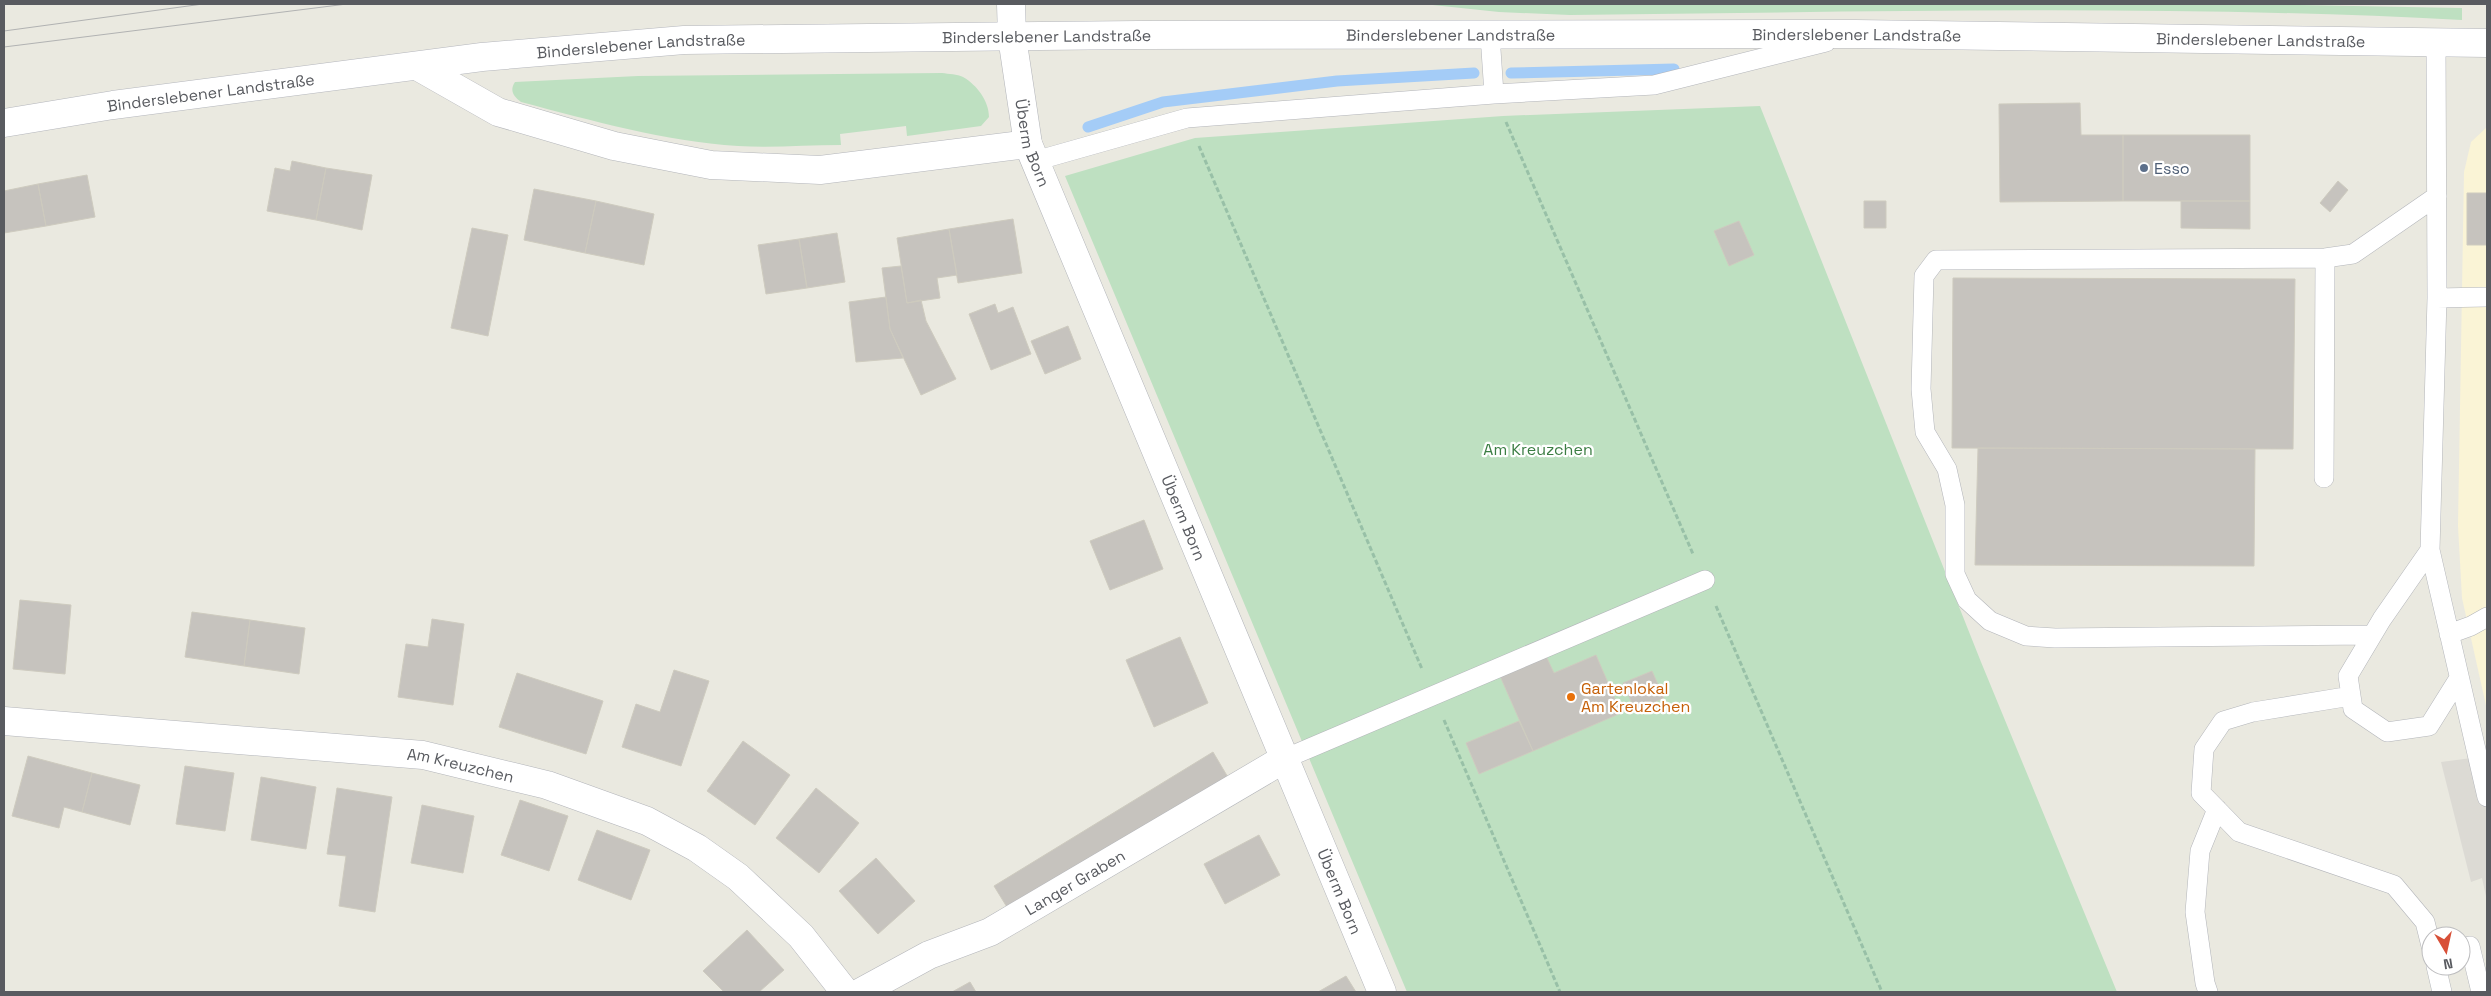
<svg xmlns="http://www.w3.org/2000/svg" width="2491" height="996" viewBox="0 0 2491 996" font-family="'Space Grotesk',sans-serif">
	<rect width="100%" height="100%" fill="#eae9e0"/>
	<path fill="#faf4d6" d="M 2487,127 L 2487,710 L 2462,598 L 2458,526 L 2464,172 L 2471,142 Z"/>
	<path fill="#dcdad4" d="M 2487,756 L 2487,901 L 2482,878 L 2471,882 L 2441,762 Z"/>
	<path fill="#bee0c1" d="M 1423,4 L 2252,4 L 2462,8 L 2462,20 C 2165,4 1867,12 1570,15 L 1499,12 Z
		M 942,73 C 949,74 957,74 963,77 C 977,85 989,101 989,117 L 981,126 L 907,136 L 906,126 L 840,134 L 841,145 C 807,145 772,148 738,146 C 664,141 593,121 521,102 C 514,97 509,91 515,82 L 638,76 Z
		M 1760,106 L 1981,662 L 2117,992 L 1407,992 L 1065,176 L 1195,138 L 1503,116 Z"/>
	<g fill="none" stroke-linecap="round" stroke-linejoin="round">
		<path stroke="#a4ccf7" stroke-width="11" d="M 1511,73 L 1674,69
			M 1088,127 L 1163,102 L 1337,81 L 1474,73"/>
	</g>
	<path fill="#c6c3be" stroke="#cecbbf" d="M 2080,103 L 2081,135 L 2123,135 L 2123,201 L 2000,202 L 1999,104 Z
		M 2123,135 L 2250,135 L 2250,201 L 2123,201 Z
		M 292,161 L 326,168 L 316,220 L 267,211 L 275,168 L 290,171 Z
		M 326,168 L 372,175 L 362,230 L 316,220 Z
		M 87,175 L 95,217 L 46,226 L 38,184 Z
		M 2338,181 L 2348,190 L 2330,212 L 2320,203 Z
		M 38,184 L 46,226 L 4,233 L 4,191 Z
		M 534,189 L 596,201 L 585,253 L 524,240 Z
		M 2467,193 L 2487,193 L 2487,245 L 2467,245 Z
		M 596,201 L 654,214 L 644,265 L 585,253 Z
		M 1864,201 L 1886,201 L 1886,228 L 1864,228 Z
		M 2181,201 L 2250,201 L 2250,229 L 2181,228 Z
		M 1013,219 L 1022,273 L 958,283 L 949,229 Z
		M 1739,221 L 1754,255 L 1729,266 L 1714,231 Z
		M 472,228 L 508,235 L 488,336 L 451,328 Z
		M 949,229 L 957,275 L 937,278 L 940,298 L 907,303 L 897,238 Z
		M 837,233 L 845,282 L 807,288 L 799,239 Z
		M 799,239 L 807,288 L 766,294 L 758,245 Z
		M 901,266 L 907,303 L 921,300 L 926,321 L 956,379 L 921,395 L 890,329 L 882,268 Z
		M 1953,278 L 2295,279 L 2293,449 L 1952,448 Z
		M 886,297 L 890,329 L 903,358 L 856,362 L 849,302 Z
		M 995,304 L 998,313 L 1013,307 L 1031,354 L 991,370 L 969,314 Z
		M 1068,326 L 1081,359 L 1045,374 L 1031,341 Z
		M 1978,448 L 2255,449 L 2254,566 L 1975,565 Z
		M 1144,520 L 1163,569 L 1110,590 L 1090,541 Z
		M 20,600 L 71,605 L 65,674 L 13,669 Z
		M 192,612 L 250,620 L 244,666 L 185,657 Z
		M 432,619 L 464,624 L 453,705 L 398,697 L 406,644 L 428,647 Z
		M 250,620 L 305,628 L 299,674 L 244,666 Z
		M 1180,637 L 1208,703 L 1154,727 L 1126,660 Z
		M 1596,655 L 1621,713 L 1533,751 L 1500,676 L 1546,656 L 1554,673 Z
		M 674,670 L 709,681 L 681,766 L 622,747 L 636,704 L 660,712 Z
		M 1652,671 L 1664,698 L 1635,710 L 1623,683 Z
		M 517,673 L 603,701 L 586,754 L 499,727 Z
		M 1519,721 L 1533,751 L 1479,774 L 1466,743 Z
		M 743,741 L 790,775 L 755,825 L 707,791 Z
		M 1213,752 L 1229,779 L 1010,912 L 994,886 Z
		M 28,756 L 92,773 L 82,812 L 64,807 L 59,828 L 12,816 Z
		M 185,766 L 234,773 L 225,831 L 176,824 Z
		M 92,773 L 140,785 L 130,825 L 82,812 Z
		M 261,777 L 316,787 L 306,849 L 251,840 Z
		M 337,788 L 392,797 L 375,912 L 339,906 L 346,856 L 327,854 Z
		M 816,788 L 859,823 L 819,873 L 776,838 Z
		M 520,800 L 568,816 L 549,871 L 501,855 Z
		M 422,805 L 474,816 L 463,873 L 411,863 Z
		M 597,830 L 650,850 L 631,900 L 578,880 Z
		M 1259,835 L 1280,875 L 1225,904 L 1204,864 Z
		M 876,858 L 915,901 L 878,934 L 839,891 Z
		M 747,930 L 784,970 L 759,992 L 724,992 L 703,971 Z
		M 1346,976 L 1356,992 L 1318,992 Z
		M 970,982 L 976,992 L 952,992 Z"/>
	<g fill="none" stroke-linecap="round" stroke-linejoin="round">
		<g stroke="#b3b5ba" stroke-width="20">
			<path id="service" d="M 1490,35 L 1494,94
				M 2436,41 L 2437,298 L 2430,550 L 2487,797
				M 1035,161 L 1187,118 L 1494,94 L 1654,85 L 1826,42
				M 2437,298 L 2487,297
				M 2324,478 L 2325,258
				M 2430,550 L 2382,619 L 2348,676 L 2353,709 L 2387,732 L 2429,726 L 2459,678
				M 2449,634 L 2471,626 L 2487,617
				M 2372,635 L 2055,638 L 2026,636 L 1990,621 L 1967,600 L 1955,574 L 1955,505 L 1947,469 L 1925,432 L 1921,389 L 1924,276 L 1936,260 L 2325,258 L 2353,254 L 2437,196
				M 2351,696 L 2253,712 L 2223,721 L 2204,749 L 2201,793 L 2239,832 L 2394,885 L 2425,922 L 2431,946
				M 1284,759 L 1705,580
				M 2461,948 L 2470,946 L 2481,992
				M 2436,966 L 2442,992
				M 2208,992 L 2205,983 L 2195,912 L 2200,851 L 2217,809"/>
		</g>
		<g stroke="#b3b5ba" stroke-width="29">
			<g id="minor">
				<path id="s1" d="M 1011,4 L 1012,37 L 1028,144 L 1382,992"/>
				<path d="M 417,66 L 498,112 L 614,146 L 711,165 L 820,170 L 1028,144"/>
				<path id="s2" d="M 4,721 L 423,755 L 547,785 L 647,821 L 697,848 L 738,877 L 801,936 L 845,992"/>
				<path id="s3" d="M 861,992 L 929,955 L 990,932 L 1284,759"/>
			</g>
		</g>
		<g stroke="#b4b6bc" stroke-width="29">
			<g id="secondary">
				<path id="s4" d="M 4,123 L 113,105 L 482,57 L 684,40 L 1138,35 L 1856,34 L 2487,43"/>
			</g>
		</g>
		<path stroke="#98c0a7" stroke-width="3" stroke-dasharray="5 2.5" stroke-linecap="butt" d="M 1506,122 L 1693,554
			M 1199,146 L 1422,669
			M 1716,606 L 1882,992
			M 1444,720 L 1560,992"/>
		<use href="#service" stroke="#fff" stroke-width="19"/>
		<use href="#minor" stroke="#fff" stroke-width="28"/>
		<use href="#secondary" stroke="#fff" stroke-width="28"/>
		<path stroke="#b1b2b2" stroke-width="1" d="M 4,31 L 203,4
			M 4,47 L 347,4"/>
	</g>
	<circle fill="#5c6f8a" stroke="#fff" stroke-width="2" cx="2144" cy="168" r="5"/>
	<circle fill="#e8710a" stroke="#fff" stroke-width="2" cx="1571" cy="697" r="5"/>
	<g text-anchor="middle" stroke-width="4.5" stroke-linejoin="round" paint-order="stroke">
		<g font-size="16" fill="#595b60" stroke="#fff">
			<text dy="6" stroke="none"><textPath href="#s4" startOffset="1452">Binderslebener Landstraße</textPath></text>
			<text dy="6" stroke="none"><textPath href="#s4" startOffset="1858">Binderslebener Landstraße</textPath></text>
			<text dy="6" stroke="none"><textPath href="#s4" startOffset="1048">Binderslebener Landstraße</textPath></text>
			<text dy="6" stroke="none"><textPath href="#s4" startOffset="2262">Binderslebener Landstraße</textPath></text>
			<text dy="6" stroke="none"><textPath href="#s4" startOffset="642">Binderslebener Landstraße</textPath></text>
			<text dy="6" stroke="none"><textPath href="#s4" startOffset="209">Binderslebener Landstraße</textPath></text>
			<text dy="6" stroke="none"><textPath href="#s1" startOffset="141">Überm Born</textPath></text>
			<text dy="6" stroke="none"><textPath href="#s1" startOffset="546">Überm Born</textPath></text>
			<text dy="6" stroke="none"><textPath href="#s2" startOffset="459">Am Kreuzchen</textPath></text>
			<text dy="6" stroke="none"><textPath href="#s3" startOffset="241">Langer Graben</textPath></text>
			<text dy="6" stroke="none"><textPath href="#s1" startOffset="951">Überm Born</textPath></text>
		</g>
		<g font-size="16" fill="#4e5e75" stroke="#fff" text-anchor="start">
			<text x="2154" y="174">Esso</text>
		</g>
		<g font-size="16" fill="#3b7d43" stroke="#fff">
			<text x="1538" y="455">Am Kreuzchen</text>
		</g>
		<g font-size="16" fill="#c56008" stroke="#fff" text-anchor="start">
			<text x="1581" y="694">Gartenlokal<tspan x="1581" dy="18">Am Kreuzchen</tspan></text>
		</g>
	</g>
	<rect width="2491" height="996" fill="none" stroke="#595b60" stroke-width="10"/>
	<g transform="translate(2446 951) rotate(171)"><circle r="24" fill="#ffffff" stroke="#bdbdbf"/>
	<path d="M0-4L9 19L0 12L-9 19Z" fill="#d85038"/>
	<text y="-8" font-size="14" font-weight="bold" text-anchor="middle" fill="#595b60">N</text>
	</g>
</svg>
